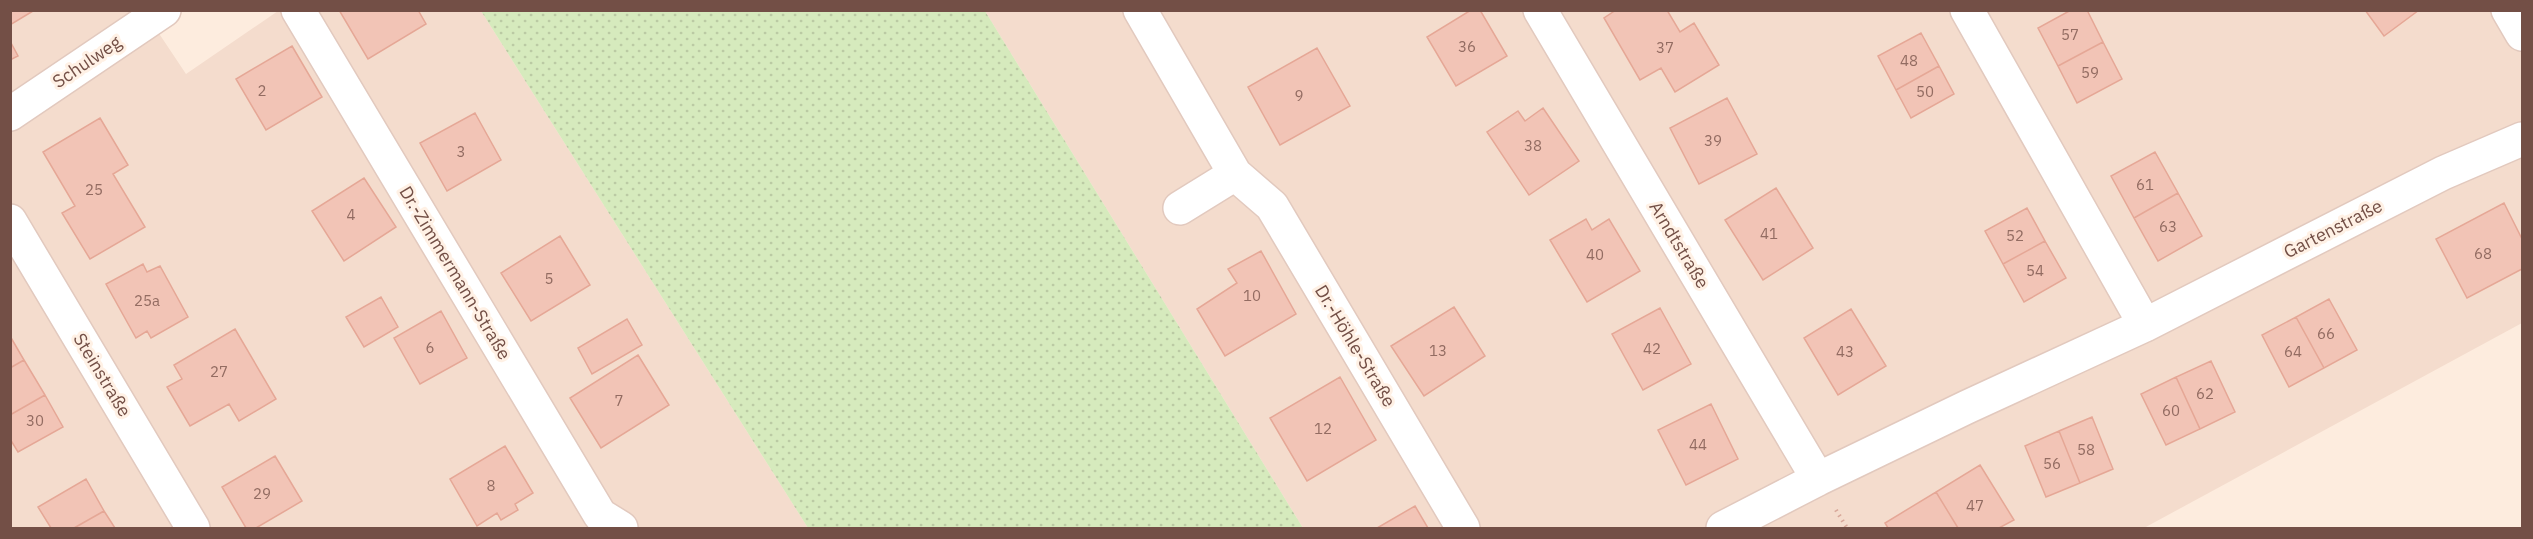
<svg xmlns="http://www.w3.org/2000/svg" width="2533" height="539" viewBox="0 0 2533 539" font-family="'IBM Plex Sans',sans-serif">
	<defs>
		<pattern id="grass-dots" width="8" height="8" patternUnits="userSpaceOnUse" patternTransform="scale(1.5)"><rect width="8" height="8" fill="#d6eabd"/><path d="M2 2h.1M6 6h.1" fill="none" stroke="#bbcaa4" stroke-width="1.8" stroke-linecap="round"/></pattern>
	</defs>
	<rect width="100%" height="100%" fill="#fdecde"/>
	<path fill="#f4dccd" d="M 10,11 L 144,11 L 186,74 L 278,11 L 481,11 L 808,528 L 11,528 Z
		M 985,11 L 2522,11 L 2522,323 L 2144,528 L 1303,528 Z"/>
	<path fill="url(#grass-dots)" d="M 481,11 L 985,11 L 1303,528 L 808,528 Z"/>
	<path fill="#f2c4b6" stroke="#e5a796" stroke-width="1.5" d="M 10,10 L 33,10 L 33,11 L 10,25 Z
		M 339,10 L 418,10 L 426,24 L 368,59 Z
		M 1471,10 L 1480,10 L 1507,56 L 1456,86 L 1427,37 Z
		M 1616,10 L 1667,10 L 1680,32 L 1694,23 L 1719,65 L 1675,92 L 1661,68 L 1640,80 L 1604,18 Z
		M 2071,10 L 2087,10 L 2103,42 L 2058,66 L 2038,28 Z
		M 2365,10 L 2419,10 L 2384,36 Z
		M 1921,33 L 1939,66 L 1896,90 L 1878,56 Z
		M 10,41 L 18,56 L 10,60 Z
		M 2103,42 L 2122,79 L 2077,103 L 2058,66 Z
		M 292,46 L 322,97 L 266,130 L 236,79 Z
		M 1317,48 L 1350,106 L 1280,145 L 1248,87 Z
		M 1939,66 L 1954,94 L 1911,118 L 1896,90 Z
		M 1727,98 L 1757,154 L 1699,184 L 1670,128 Z
		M 1543,108 L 1579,161 L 1529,195 L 1487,132 L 1518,111 L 1525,121 Z
		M 475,113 L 501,160 L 447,191 L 420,143 Z
		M 100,118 L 128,165 L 113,174 L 145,227 L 90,259 L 62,213 L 75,206 L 43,152 Z
		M 2155,152 L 2178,193 L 2134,218 L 2111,176 Z
		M 364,178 L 396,227 L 344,261 L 312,211 Z
		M 1776,188 L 1813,248 L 1763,280 L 1725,220 Z
		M 2178,193 L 2202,236 L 2158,261 L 2134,218 Z
		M 2504,203 L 2522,239 L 2522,269 L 2467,298 L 2436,239 Z
		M 2027,208 L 2045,241 L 2003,264 L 1985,231 Z
		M 1586,219 L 1592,230 L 1609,219 L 1640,271 L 1587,302 L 1550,240 Z
		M 560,236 L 590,285 L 531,321 L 501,273 Z
		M 2045,241 L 2066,278 L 2024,302 L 2003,264 Z
		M 1261,251 L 1296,314 L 1225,356 L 1197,309 L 1237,283 L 1228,269 Z
		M 143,264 L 147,272 L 160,266 L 188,317 L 151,338 L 147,331 L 136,338 L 106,284 Z
		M 381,297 L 398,327 L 364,347 L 346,317 Z
		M 2329,299 L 2357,350 L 2324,368 L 2296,317 Z
		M 1454,307 L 1485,356 L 1424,396 L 1391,346 Z
		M 1660,308 L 1691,364 L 1643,390 L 1612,334 Z
		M 1851,309 L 1886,366 L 1838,395 L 1804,338 Z
		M 441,311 L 467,358 L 420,384 L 394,338 Z
		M 2296,317 L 2324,368 L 2289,387 L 2262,335 Z
		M 627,319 L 642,345 L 592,374 L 578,348 Z
		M 235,329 L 276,399 L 239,421 L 229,404 L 190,426 L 167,387 L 182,379 L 174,365 Z
		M 10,336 L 24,360 L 10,368 Z
		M 638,355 L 669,405 L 601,448 L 570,398 Z
		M 24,360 L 45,395 L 10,415 L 10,368 Z
		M 2211,361 L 2235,412 L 2200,429 L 2176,377 Z
		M 1340,377 L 1376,440 L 1307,481 L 1270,418 Z
		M 2176,377 L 2200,429 L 2166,445 L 2141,394 Z
		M 45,395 L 63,427 L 18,452 L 10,439 L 10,415 Z
		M 1711,404 L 1738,459 L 1686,485 L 1658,430 Z
		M 2092,417 L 2113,469 L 2080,483 L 2059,431 Z
		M 2059,431 L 2080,483 L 2046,497 L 2025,446 Z
		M 505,446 L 533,493 L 515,504 L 518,510 L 501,520 L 497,513 L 477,526 L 450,479 Z
		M 275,456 L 302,501 L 256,528 L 246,528 L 222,487 Z
		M 1980,465 L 2014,520 L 1999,528 L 1958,528 L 1936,492 Z
		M 86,479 L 104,511 L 74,528 L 51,528 L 38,507 Z
		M 1936,492 L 1958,528 L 1888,528 L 1885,523 Z
		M 1415,506 L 1428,528 L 1377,528 Z
		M 104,511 L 115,528 L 74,528 Z"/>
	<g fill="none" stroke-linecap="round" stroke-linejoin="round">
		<g stroke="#e2c9be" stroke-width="36">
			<path id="minor" d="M 298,10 L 600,515 L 621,528
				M 1140,10 L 1235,174 L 1272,206 L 1463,528
				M 1540,10 L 1818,479
				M 1967,10 L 2145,325
				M 2508,10 L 2522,34
				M 10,114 L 164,10
				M 1180,208 L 1235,174
				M 10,221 L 193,528
				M 1723,528 L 1818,479 L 1967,407 L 2145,325 L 2443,173 L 2522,139"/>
		</g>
		<path stroke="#d7a799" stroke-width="4" stroke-dasharray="1.5 4.5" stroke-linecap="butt" d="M 1836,510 L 1847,528"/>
		<use href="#minor" stroke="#fff" stroke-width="33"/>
	</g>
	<g text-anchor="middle" stroke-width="6" stroke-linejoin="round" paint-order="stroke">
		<g font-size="15" fill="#936c62">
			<text x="2070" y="40">57</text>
			<text x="1467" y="52">36</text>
			<text x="1665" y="53">37</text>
			<text x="1909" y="66">48</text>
			<text x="2090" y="78">59</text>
			<text x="262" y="96">2</text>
			<text x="1925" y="97">50</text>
			<text x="1299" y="101">9</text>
			<text x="1713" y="146">39</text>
			<text x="1533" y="151">38</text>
			<text x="461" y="157">3</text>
			<text x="2145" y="190">61</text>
			<text x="94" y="195">25</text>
			<text x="351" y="220">4</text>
			<text x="2168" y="232">63</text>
			<text x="1769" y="239">41</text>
			<text x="2015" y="241">52</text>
			<text x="2483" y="259">68</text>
			<text x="1595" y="260">40</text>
			<text x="2035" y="276">54</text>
			<text x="549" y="284">5</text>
			<text x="1252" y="301">10</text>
			<text x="147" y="306">25a</text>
			<text x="2326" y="339">66</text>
			<text x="430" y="353">6</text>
			<text x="1652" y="354">42</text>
			<text x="1438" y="356">13</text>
			<text x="1845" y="357">43</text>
			<text x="2293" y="357">64</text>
			<text x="219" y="377">27</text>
			<text x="2205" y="399">62</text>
			<text x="619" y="406">7</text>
			<text x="2171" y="416">60</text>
			<text x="35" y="426">30</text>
			<text x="1323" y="434">12</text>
			<text x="1698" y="450">44</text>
			<text x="2086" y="455">58</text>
			<text x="2052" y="469">56</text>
			<text x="491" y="491">8</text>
			<text x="262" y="499">29</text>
			<text x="1975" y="511">47</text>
		</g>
		<g font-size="18" fill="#734f46" stroke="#fff1e5">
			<text transform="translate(87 62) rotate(-34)" y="6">Schulweg</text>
			<text transform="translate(2333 229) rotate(-27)" y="6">Gartenstraße</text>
			<text transform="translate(1679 245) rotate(59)" y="6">Arndtstraße</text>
			<text transform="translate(455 273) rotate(59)" y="6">Dr.-Zimmermann-Straße</text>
			<text transform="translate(1355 346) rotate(59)" y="6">Dr.-Höhle-Straße</text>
			<text transform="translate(102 375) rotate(59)" y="6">Steinstraße</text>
		</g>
	</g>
	<rect width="2533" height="539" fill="none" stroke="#734f46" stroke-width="24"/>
</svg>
